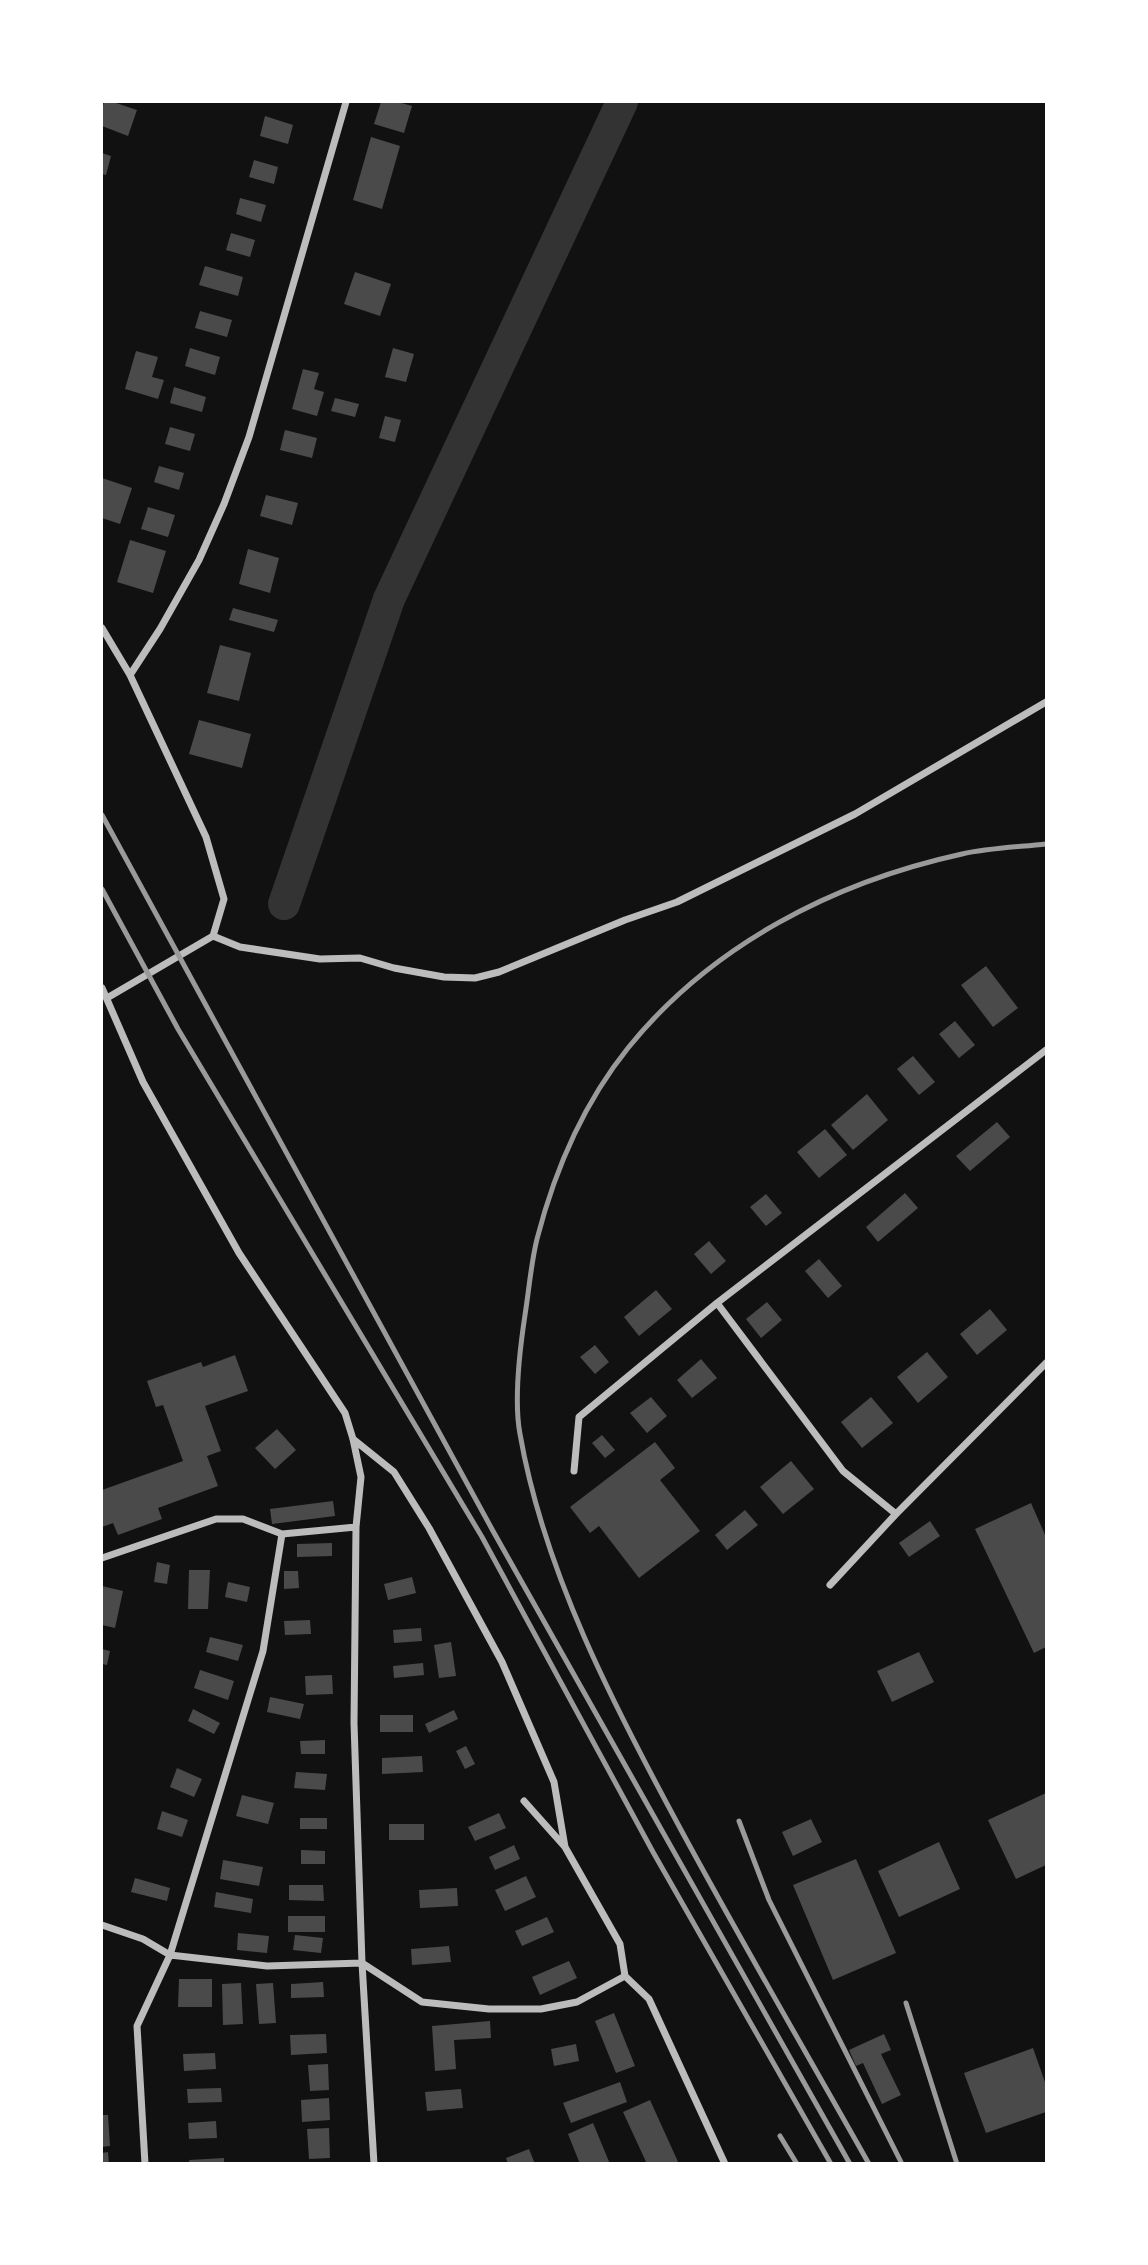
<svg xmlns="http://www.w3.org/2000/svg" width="1148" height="2265" viewBox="0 0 1148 2265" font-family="'Open Sans',sans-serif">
	<rect width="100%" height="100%" fill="#111"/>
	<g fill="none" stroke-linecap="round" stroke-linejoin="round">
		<path stroke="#333" stroke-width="32" d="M 284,904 L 389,599 L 622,102"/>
	</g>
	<path fill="#4a4a4a" d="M 104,102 L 113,102 L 137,110 L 128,136 L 102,126 L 102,109 Z
		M 381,102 L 398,102 L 412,106 L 404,133 L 374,124 Z
		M 265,116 L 293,125 L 288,144 L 260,136 Z
		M 371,137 L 400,146 L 382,209 L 353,200 Z
		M 102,153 L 111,156 L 106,175 L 102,174 Z
		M 254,160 L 278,167 L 274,184 L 249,177 Z
		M 240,198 L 266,205 L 261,222 L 236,214 Z
		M 231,233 L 255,240 L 250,257 L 226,250 Z
		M 205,266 L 243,277 L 238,296 L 199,285 Z
		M 355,272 L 391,284 L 380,316 L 344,304 Z
		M 200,311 L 232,320 L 227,337 L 195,328 Z
		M 190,348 L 220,357 L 215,375 L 185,366 Z
		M 393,348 L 414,354 L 406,382 L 385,377 Z
		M 136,351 L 158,357 L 152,377 L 164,380 L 158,399 L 125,389 Z
		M 303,369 L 319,373 L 314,389 L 324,392 L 317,416 L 292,409 Z
		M 174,387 L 206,397 L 202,412 L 170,403 Z
		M 335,398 L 359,404 L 355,417 L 331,411 Z
		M 385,416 L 401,420 L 395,442 L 379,438 Z
		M 170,427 L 195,434 L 190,451 L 165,444 Z
		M 285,430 L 317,438 L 312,458 L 280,450 Z
		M 159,466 L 184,473 L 179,490 L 154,482 Z
		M 102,478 L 132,488 L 120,524 L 102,518 Z
		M 266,495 L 298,503 L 292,525 L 260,516 Z
		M 148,507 L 175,515 L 168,537 L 141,529 Z
		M 130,540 L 166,551 L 153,593 L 117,582 Z
		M 248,549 L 279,558 L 270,593 L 239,584 Z
		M 233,608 L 278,620 L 274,632 L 229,620 Z
		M 220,645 L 251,653 L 239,701 L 207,693 Z
		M 199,720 L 251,734 L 242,768 L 189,754 Z
		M 986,966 L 1018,1008 L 993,1027 L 961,985 Z
		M 955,1021 L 975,1045 L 959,1058 L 939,1034 Z
		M 913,1056 L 935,1082 L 919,1095 L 897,1069 Z
		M 867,1094 L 888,1120 L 853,1150 L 831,1125 Z
		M 997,1122 L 1010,1137 L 970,1171 L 956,1156 Z
		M 825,1129 L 847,1155 L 819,1178 L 797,1152 Z
		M 905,1193 L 918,1208 L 878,1242 L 866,1227 Z
		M 766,1194 L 782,1213 L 766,1226 L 750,1207 Z
		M 709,1241 L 726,1261 L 711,1274 L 694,1254 Z
		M 819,1259 L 842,1286 L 828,1298 L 805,1271 Z
		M 656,1290 L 672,1309 L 639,1336 L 624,1317 Z
		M 767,1302 L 782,1320 L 761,1338 L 746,1319 Z
		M 990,1309 L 1007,1330 L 977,1355 L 960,1334 Z
		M 595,1345 L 609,1362 L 595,1374 L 580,1357 Z
		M 927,1352 L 948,1377 L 918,1403 L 897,1377 Z
		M 235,1355 L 248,1391 L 205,1406 L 221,1451 L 207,1456 L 218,1486 L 158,1508 L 162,1519 L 118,1535 L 113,1523 L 102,1527 L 102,1490 L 183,1461 L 163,1405 L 156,1407 L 147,1381 L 201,1362 L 203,1367 Z
		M 701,1359 L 717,1378 L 692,1398 L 677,1380 Z
		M 651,1397 L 667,1416 L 647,1433 L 630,1413 Z
		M 871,1397 L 893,1423 L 862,1448 L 841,1422 Z
		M 277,1429 L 296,1450 L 275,1469 L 255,1448 Z
		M 602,1435 L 615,1450 L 605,1458 L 592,1443 Z
		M 655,1442 L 675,1468 L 660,1480 L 700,1531 L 639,1578 L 599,1526 L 590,1533 L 570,1507 Z
		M 791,1461 L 814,1489 L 783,1514 L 760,1487 Z
		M 333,1501 L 335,1516 L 272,1524 L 270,1509 Z
		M 1031,1503 L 1046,1537 L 1046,1647 L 1034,1653 L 975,1529 Z
		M 745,1510 L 758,1525 L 727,1550 L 715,1535 Z
		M 930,1521 L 940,1536 L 909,1557 L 899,1543 Z
		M 332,1543 L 332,1556 L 297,1557 L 297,1544 Z
		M 157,1562 L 170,1565 L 167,1584 L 154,1582 Z
		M 189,1570 L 210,1570 L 208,1609 L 188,1609 Z
		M 284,1571 L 298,1571 L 299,1588 L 284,1589 Z
		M 412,1577 L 416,1593 L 388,1600 L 384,1584 Z
		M 228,1582 L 250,1587 L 247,1602 L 225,1597 Z
		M 102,1586 L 123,1591 L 115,1628 L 102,1625 Z
		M 310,1620 L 311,1634 L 285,1635 L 284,1621 Z
		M 421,1628 L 422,1641 L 394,1643 L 393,1630 Z
		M 210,1637 L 243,1645 L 238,1661 L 206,1652 Z
		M 451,1642 L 456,1676 L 439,1678 L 434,1645 Z
		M 102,1649 L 110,1651 L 107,1665 L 102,1664 Z
		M 919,1652 L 934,1682 L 892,1702 L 877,1671 Z
		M 423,1663 L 424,1675 L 394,1678 L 393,1666 Z
		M 200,1670 L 234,1681 L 228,1700 L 194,1688 Z
		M 332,1675 L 333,1694 L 306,1695 L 305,1676 Z
		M 270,1697 L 304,1704 L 300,1719 L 267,1712 Z
		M 193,1709 L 220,1723 L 214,1734 L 188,1721 Z
		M 454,1710 L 458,1719 L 429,1733 L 425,1724 Z
		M 380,1715 L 413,1715 L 413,1732 L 380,1732 Z
		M 325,1740 L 325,1754 L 301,1754 L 300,1741 Z
		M 466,1746 L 475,1764 L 465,1769 L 456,1751 Z
		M 422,1756 L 423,1772 L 382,1774 L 382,1758 Z
		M 177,1768 L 202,1779 L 194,1797 L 170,1787 Z
		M 296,1772 L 327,1774 L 325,1790 L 294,1788 Z
		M 1046,1793 L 1046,1865 L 1016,1879 L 988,1820 Z
		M 242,1795 L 274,1803 L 268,1824 L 236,1816 Z
		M 162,1811 L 188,1820 L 182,1837 L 157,1829 Z
		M 499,1813 L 506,1828 L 475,1841 L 468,1827 Z
		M 300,1818 L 327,1818 L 327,1829 L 300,1829 Z
		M 811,1819 L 822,1842 L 793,1856 L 782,1832 Z
		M 389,1824 L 424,1824 L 424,1840 L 389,1840 Z
		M 939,1842 L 960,1889 L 899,1917 L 878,1871 Z
		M 514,1845 L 520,1859 L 495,1870 L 489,1857 Z
		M 301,1850 L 325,1851 L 325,1864 L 301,1864 Z
		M 856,1859 L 896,1953 L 833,1980 L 793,1885 Z
		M 223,1860 L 263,1867 L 259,1886 L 220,1879 Z
		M 526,1876 L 536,1897 L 505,1911 L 495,1890 Z
		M 135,1878 L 170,1888 L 167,1901 L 131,1892 Z
		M 289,1885 L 323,1885 L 324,1901 L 289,1900 Z
		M 457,1888 L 458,1906 L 420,1908 L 419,1890 Z
		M 216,1892 L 253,1899 L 251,1913 L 214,1907 Z
		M 288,1916 L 325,1916 L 325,1932 L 288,1932 Z
		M 547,1917 L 554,1932 L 522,1946 L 515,1931 Z
		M 238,1933 L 269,1936 L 267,1953 L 237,1950 Z
		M 295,1935 L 323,1938 L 321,1953 L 293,1950 Z
		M 449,1946 L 451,1962 L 412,1965 L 411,1949 Z
		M 569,1961 L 577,1978 L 540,1995 L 532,1977 Z
		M 179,1979 L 212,1979 L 212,2007 L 178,2007 Z
		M 323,1982 L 324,1997 L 291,1998 L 291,1984 Z
		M 241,1983 L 243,2024 L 223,2025 L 222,1984 Z
		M 273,1983 L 276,2023 L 259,2024 L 256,1984 Z
		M 614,2013 L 635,2066 L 616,2073 L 595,2021 Z
		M 490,2021 L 491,2038 L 454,2040 L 456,2069 L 435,2071 L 432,2026 Z
		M 326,2034 L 327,2053 L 291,2055 L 290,2035 Z
		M 884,2034 L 891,2050 L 881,2054 L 901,2095 L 882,2104 L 863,2063 L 856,2066 L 849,2050 Z
		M 576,2044 L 579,2061 L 554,2066 L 551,2049 Z
		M 1033,2048 L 1046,2085 L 1046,2112 L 986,2133 L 964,2073 Z
		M 215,2053 L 216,2069 L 184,2071 L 183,2054 Z
		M 328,2064 L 329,2090 L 310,2091 L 308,2065 Z
		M 620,2082 L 627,2102 L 571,2123 L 563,2103 Z
		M 221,2088 L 222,2102 L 188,2103 L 187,2089 Z
		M 461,2089 L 463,2108 L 427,2111 L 425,2092 Z
		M 329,2098 L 330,2120 L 302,2122 L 301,2100 Z
		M 650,2100 L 679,2164 L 647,2164 L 623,2112 Z
		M 102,2115 L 108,2115 L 110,2146 L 102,2147 Z
		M 216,2121 L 217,2138 L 189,2139 L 188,2123 Z
		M 593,2123 L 610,2164 L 580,2164 L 568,2134 Z
		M 329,2128 L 330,2158 L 309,2159 L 307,2129 Z
		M 529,2149 L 535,2164 L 508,2164 L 506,2158 Z
		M 108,2152 L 109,2164 L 102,2164 L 102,2153 Z
		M 224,2158 L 224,2164 L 190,2164 L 189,2160 Z"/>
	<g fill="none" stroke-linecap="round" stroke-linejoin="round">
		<path stroke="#bcbcbc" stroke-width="7" d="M 102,628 L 130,675 L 206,837 L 224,899 L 213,936 L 107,998
			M 130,675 L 160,629 L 199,560 L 224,504 L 249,437 L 346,102
			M 213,936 L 240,947 L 320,959 L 360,958 L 394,968 L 444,977 L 475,978 L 499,972 L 625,920 L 677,902 L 855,814 L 1046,702
			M 102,988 L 143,1082 L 239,1253 L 345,1413 L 353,1439 L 361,1477 L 356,1527 L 354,1723 L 362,1963 L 374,2164
			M 717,1303 L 843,1471 L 896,1514 L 1046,1363
			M 353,1439 L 394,1472 L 429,1528 L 502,1662 L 554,1782 L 565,1847
			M 574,1471 L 579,1417 L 717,1303 L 1046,1050
			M 102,1558 L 216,1519 L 243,1519 L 282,1534 L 356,1527
			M 830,1585 L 896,1514
			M 524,1801 L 565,1847 L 620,1944 L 625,1976 L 649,1999 L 725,2164
			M 102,1925 L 143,1939 L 170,1955 L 267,1966 L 362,1963 L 422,2002 L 489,2009 L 541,2009 L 577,2002 L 625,1976
			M 145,2164 L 137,2026 L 170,1955 L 263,1651 L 282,1534"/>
		<path stroke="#9a9a9a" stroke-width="5" d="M 102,815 L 493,1531 L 850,2164
			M 102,889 L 178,1029 L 482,1537 L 653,1852 L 831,2164
			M 739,1821 L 769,1900 L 902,2164
			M 906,2003 L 957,2164
			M 780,2136 L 797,2164
			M 869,2164 C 806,2052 741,1941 680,1828 C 614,1706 544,1572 520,1434 C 514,1402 520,1348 525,1315 C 529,1290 531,1263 537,1239 C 555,1169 583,1104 628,1048 C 711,945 834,882 962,854 C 989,848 1019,847 1046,844"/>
	</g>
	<rect width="1148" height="2265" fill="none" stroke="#ffffff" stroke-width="206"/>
</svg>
